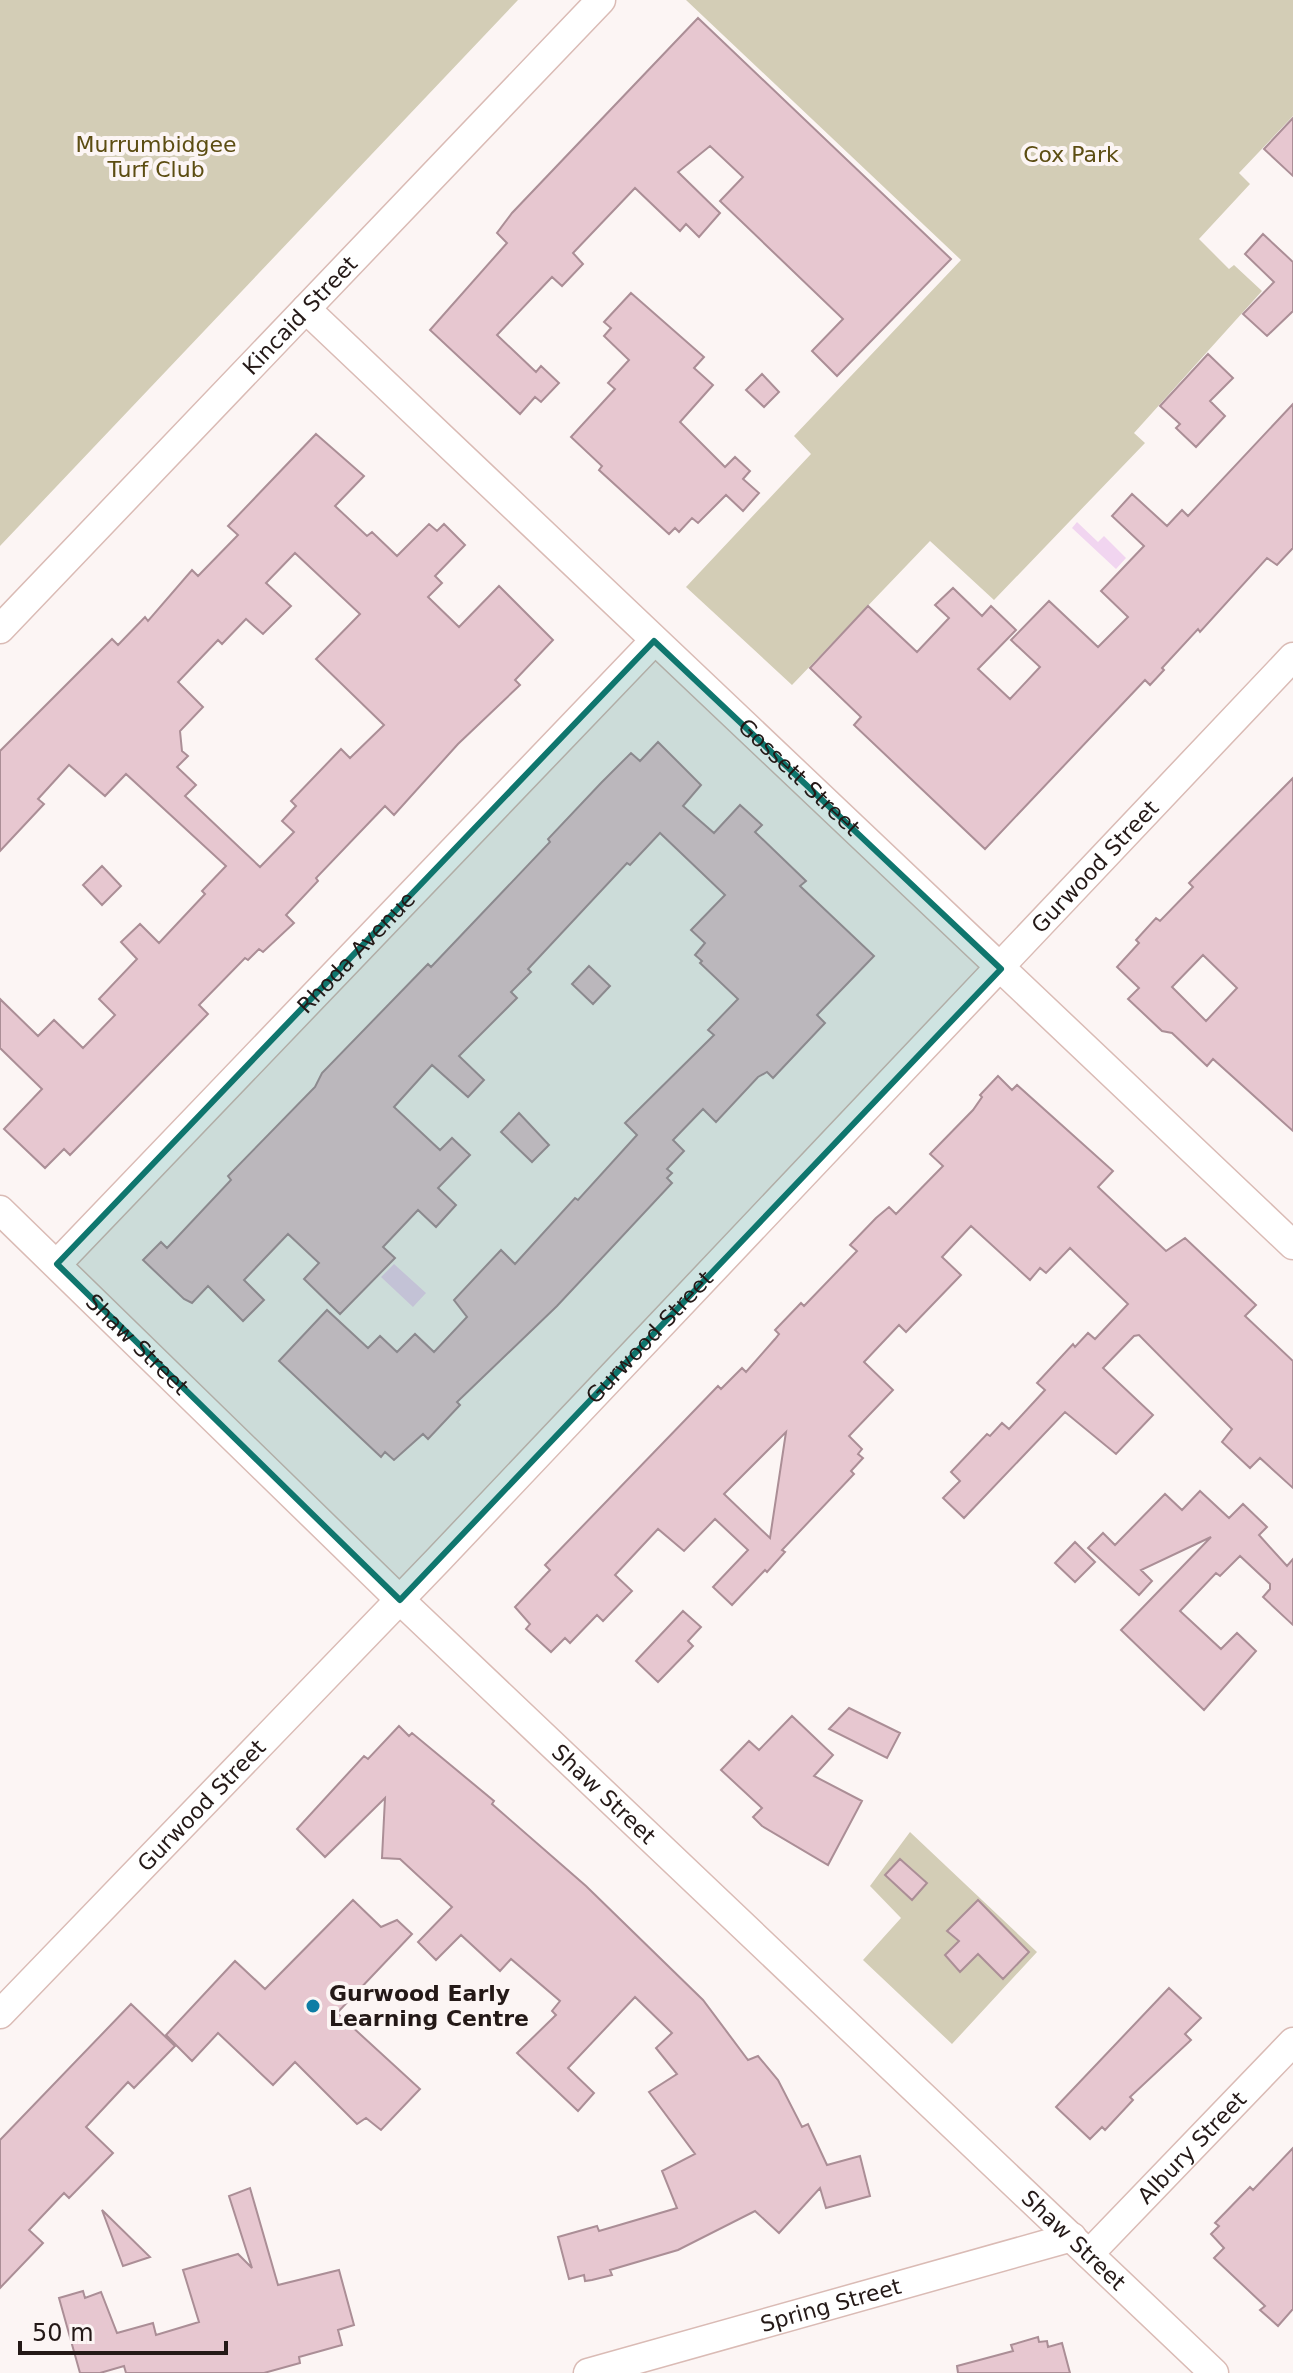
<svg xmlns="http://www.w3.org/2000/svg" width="1293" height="2373" viewBox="0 0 1293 2373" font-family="'DejaVu Sans',sans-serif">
	<rect width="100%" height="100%" fill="#fcf5f4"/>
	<path fill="#d3cdb6" d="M 0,0 L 518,0 L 0,546 Z
		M 686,0 L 1293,0 L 1293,116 L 1239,173 L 1250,184 L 1199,239 L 1229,269 L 1234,265 L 1262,291 L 1134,433 L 1145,443 L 994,600 L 930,541 L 792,685 L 686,587 L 811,454 L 794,436 L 961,260 Z
		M 910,1832 L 1037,1952 L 952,2044 L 863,1960 L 901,1918 L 870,1886 Z"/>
	<path fill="#f1d5f0" d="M 1077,522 L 1098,542 L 1104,536 L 1126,558 L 1116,569 L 1072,528 Z
		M 394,1264 L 426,1293 L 413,1307 L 381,1277 Z"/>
	<path fill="#e7c7d0" stroke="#ab8e96" stroke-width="2" fill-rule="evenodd" d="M 698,18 L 951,259 L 837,376 L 812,351 L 843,319 L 720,201 L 743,177 L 710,146 L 678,172 L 720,213 L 699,237 L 686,224 L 680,231 L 635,188 L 573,253 L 583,264 L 562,286 L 552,277 L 497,335 L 536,372 L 541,366 L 559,383 L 541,402 L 535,397 L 520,414 L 430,330 L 507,243 L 497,233 L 512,213 Z
		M 1293,118 L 1293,176 L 1264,149 Z
		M 1263,234 L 1293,262 L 1293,311 L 1267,336 L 1243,314 L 1274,282 L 1245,254 Z
		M 631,293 L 704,357 L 694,368 L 713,385 L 680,422 L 725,467 L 735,457 L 750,471 L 743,479 L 759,493 L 743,511 L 726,495 L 698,523 L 692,518 L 679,532 L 675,528 L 669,534 L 599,470 L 602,466 L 571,437 L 615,389 L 608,383 L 629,360 L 604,336 L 611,328 L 604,322 Z
		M 1208,354 L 1233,378 L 1210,401 L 1225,416 L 1196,447 L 1176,428 L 1180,424 L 1160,406 Z
		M 762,374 L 779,392 L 764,407 L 746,390 Z
		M 1293,404 L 1293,548 L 1277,565 L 1267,558 L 1200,632 L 1198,629 L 1162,668 L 1164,670 L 1150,685 L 1145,680 L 985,849 L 854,725 L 861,717 L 810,668 L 868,606 L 917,652 L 949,618 L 935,605 L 953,588 L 982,616 L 991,606 L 1016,630 L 978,669 L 1010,699 L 1040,667 L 1011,640 L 1049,601 L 1098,647 L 1128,617 L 1101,591 L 1144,546 L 1112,516 L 1132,494 L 1167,526 L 1182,510 L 1188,516 Z
		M 316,434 L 364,476 L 335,506 L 367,536 L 372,532 L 397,556 L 429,524 L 437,531 L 444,524 L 465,545 L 435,576 L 442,583 L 428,597 L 459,627 L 499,586 L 553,640 L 515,680 L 520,685 L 458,744 L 394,815 L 385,806 L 316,878 L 318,881 L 286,915 L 294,923 L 263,952 L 259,949 L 248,960 L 245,958 L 199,1005 L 208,1014 L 70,1155 L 64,1149 L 45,1168 L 4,1129 L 42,1089 L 0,1048 L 0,999 L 38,1036 L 54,1020 L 83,1048 L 115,1015 L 99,999 L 137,959 L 121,942 L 140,924 L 159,943 L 205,894 L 202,891 L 226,866 L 126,774 L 105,796 L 69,765 L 38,799 L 44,804 L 0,851 L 0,751 L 112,639 L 118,645 L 145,617 L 148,621 L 192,570 L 198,576 L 238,535 L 228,526 ZM 295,553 L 360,614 L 316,659 L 384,725 L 350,758 L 341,749 L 291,801 L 296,806 L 282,821 L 294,832 L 260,867 L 185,796 L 196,785 L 177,767 L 188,756 L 182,751 L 180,731 L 203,707 L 178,682 L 218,640 L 222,644 L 246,619 L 263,634 L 291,606 L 266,583 Z
		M 658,742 L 701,785 L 683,806 L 714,833 L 740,805 L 762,825 L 755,832 L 806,881 L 800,886 L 874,956 L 817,1015 L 825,1023 L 773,1078 L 767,1072 L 758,1077 L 716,1122 L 703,1109 L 673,1140 L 684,1151 L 667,1169 L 672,1173 L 667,1178 L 672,1183 L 557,1306 L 457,1402 L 460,1405 L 428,1439 L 423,1434 L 394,1460 L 385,1452 L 381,1457 L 279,1361 L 327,1310 L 368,1348 L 380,1336 L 397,1352 L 415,1334 L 434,1352 L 467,1317 L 454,1300 L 501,1250 L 515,1264 L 575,1198 L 578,1200 L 637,1135 L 625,1123 L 714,1035 L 708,1030 L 738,999 L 700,963 L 702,961 L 695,955 L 705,943 L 691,930 L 725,895 L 660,833 L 630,865 L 627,863 L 528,969 L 531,972 L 511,992 L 517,998 L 459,1056 L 484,1080 L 468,1097 L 432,1065 L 394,1107 L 440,1150 L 452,1138 L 470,1155 L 438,1188 L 456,1205 L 436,1227 L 418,1210 L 383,1247 L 395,1258 L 340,1314 L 304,1279 L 319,1263 L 288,1234 L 244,1280 L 264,1300 L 243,1321 L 208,1286 L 192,1303 L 184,1299 L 143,1260 L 161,1242 L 167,1248 L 231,1180 L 228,1176 L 315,1087 L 322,1073 L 428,964 L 431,967 L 550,842 L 548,839 L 601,783 L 631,753 L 640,761 Z
		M 1293,778 L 1293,1131 L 1213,1059 L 1207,1066 L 1172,1033 L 1162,1031 L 1128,999 L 1139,988 L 1117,967 L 1139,943 L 1136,940 L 1156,918 L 1160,921 L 1193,887 L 1189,883 ZM 1203,955 L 1237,988 L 1206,1021 L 1172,987 Z
		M 102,866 L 121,886 L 102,905 L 83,885 Z
		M 589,966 L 610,986 L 593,1004 L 572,984 Z
		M 998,1076 L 1012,1090 L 1017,1085 L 1113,1171 L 1098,1187 L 1166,1251 L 1185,1238 L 1256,1305 L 1245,1316 L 1293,1361 L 1293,1488 L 1260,1458 L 1250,1468 L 1222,1442 L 1232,1429 L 1139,1335 L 1134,1336 L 1103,1368 L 1153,1415 L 1133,1436 L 1116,1454 L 1065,1412 L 964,1518 L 943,1498 L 960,1481 L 951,1472 L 987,1434 L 990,1436 L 1002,1423 L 1009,1429 L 1045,1390 L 1037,1383 L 1073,1344 L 1075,1347 L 1088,1333 L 1095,1339 L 1128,1304 L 1070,1248 L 1046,1273 L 1040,1268 L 1030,1280 L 971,1226 L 942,1257 L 961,1275 L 906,1332 L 899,1325 L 864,1362 L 893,1390 L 849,1436 L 862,1449 L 858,1454 L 863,1458 L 851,1471 L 854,1474 L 782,1550 L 785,1552 L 767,1572 L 765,1570 L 732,1605 L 713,1587 L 748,1550 L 715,1519 L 684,1551 L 658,1529 L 615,1575 L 632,1591 L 603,1621 L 597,1615 L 570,1643 L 565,1638 L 551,1652 L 526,1629 L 530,1624 L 515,1607 L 550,1570 L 545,1565 L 718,1386 L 721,1389 L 742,1368 L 746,1372 L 775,1339 L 779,1334 L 775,1330 L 801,1303 L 804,1306 L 857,1251 L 850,1245 L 876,1218 L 889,1207 L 896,1214 L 943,1166 L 930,1154 L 973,1110 L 982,1097 L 980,1095 ZM 786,1432 L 770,1538 L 724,1494 Z
		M 519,1113 L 549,1145 L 532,1162 L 501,1132 Z
		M 1200,1491 L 1229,1518 L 1243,1504 L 1267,1527 L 1259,1535 L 1287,1566 L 1293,1559 L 1293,1625 L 1263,1597 L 1270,1589 L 1270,1584 L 1240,1556 L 1220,1576 L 1216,1573 L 1180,1611 L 1221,1649 L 1237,1633 L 1256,1651 L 1204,1710 L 1121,1630 L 1211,1537 L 1141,1570 L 1152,1581 L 1139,1595 L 1088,1548 L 1103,1533 L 1115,1545 L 1165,1494 L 1182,1510 Z
		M 1075,1542 L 1095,1562 L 1075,1582 L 1055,1563 Z
		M 683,1611 L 701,1627 L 688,1641 L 693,1646 L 658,1682 L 636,1661 Z
		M 849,1708 L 900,1733 L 887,1758 L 829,1729 Z
		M 792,1716 L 833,1755 L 814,1776 L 862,1801 L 828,1865 L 762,1826 L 753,1817 L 762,1808 L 721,1770 L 749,1741 L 759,1750 Z
		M 399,1726 L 409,1736 L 412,1733 L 494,1801 L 492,1804 L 586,1886 L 703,2000 L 748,2060 L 758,2056 L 778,2080 L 802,2127 L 808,2124 L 827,2165 L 860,2156 L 870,2196 L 826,2208 L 820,2188 L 779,2233 L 755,2211 L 678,2250 L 610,2270 L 612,2275 L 592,2280 L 585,2281 L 584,2275 L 569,2279 L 558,2237 L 597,2226 L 599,2231 L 677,2208 L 662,2171 L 695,2154 L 649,2092 L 677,2074 L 656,2048 L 672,2033 L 635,1997 L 568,2068 L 594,2093 L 578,2111 L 517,2053 L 556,2015 L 552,2011 L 560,2001 L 511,1959 L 500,1971 L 461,1935 L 436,1960 L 418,1942 L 452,1907 L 400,1859 L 382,1858 L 385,1798 L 325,1857 L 297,1829 L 364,1756 L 368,1759 Z
		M 900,1859 L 927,1883 L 912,1900 L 885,1875 Z
		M 353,1900 L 381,1927 L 397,1920 L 412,1934 L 337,2013 L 420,2089 L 381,2130 L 366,2118 L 357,2124 L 295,2062 L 273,2085 L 218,2033 L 192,2061 L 166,2035 L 235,1961 L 265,1989 Z
		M 978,1900 L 1029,1952 L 1003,1979 L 978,1954 L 960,1972 L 945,1955 L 959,1941 L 947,1931 Z
		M 1169,1988 L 1201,2018 L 1185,2034 L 1191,2040 L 1130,2097 L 1133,2100 L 1105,2130 L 1102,2127 L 1090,2139 L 1056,2107 Z
		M 131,2004 L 175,2046 L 134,2088 L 128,2082 L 86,2127 L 113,2153 L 69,2198 L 64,2193 L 29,2230 L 43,2243 L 0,2288 L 0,2140 Z
		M 1293,2148 L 1293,2309 L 1278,2326 L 1260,2310 L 1265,2306 L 1214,2258 L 1224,2248 L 1211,2234 L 1219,2226 L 1215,2223 L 1250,2187 L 1253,2190 Z
		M 250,2188 L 278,2285 L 339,2270 L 354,2325 L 338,2330 L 342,2345 L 299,2357 L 300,2363 L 264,2373 L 126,2373 L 124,2366 L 100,2373 L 80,2373 L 59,2298 L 83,2291 L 85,2298 L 101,2292 L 117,2333 L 153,2323 L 156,2335 L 199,2322 L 183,2270 L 238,2254 L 252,2268 L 229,2196 Z
		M 102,2210 L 150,2257 L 123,2266 Z
		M 1038,2337 L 1039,2342 L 1047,2341 L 1048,2347 L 1062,2343 L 1070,2373 L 958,2373 L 957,2366 L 1013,2351 L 1011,2345 Z"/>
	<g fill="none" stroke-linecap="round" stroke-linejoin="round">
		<g stroke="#dabbb5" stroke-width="31">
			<g id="minor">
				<path id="s1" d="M 306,309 L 1293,1245"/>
				<path id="s2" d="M 0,629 L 601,0"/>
				<path id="s3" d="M 0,1210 L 400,1600 L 1214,2373"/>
				<path id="s4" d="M 57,1264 L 654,641"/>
				<path id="s5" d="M 0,2014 L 438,1560 L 1293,657"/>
				<path id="s6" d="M 1089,2254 L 1293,2042"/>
				<path id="s7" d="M 588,2373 L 1072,2237"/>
			</g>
		</g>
		<use href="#minor" stroke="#fff" stroke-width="28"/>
	</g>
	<path fill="#0f766e" fill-opacity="0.2" stroke="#0f766e" stroke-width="6" stroke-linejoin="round" d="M 654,641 L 1001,969 L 400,1600 L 57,1264 Z"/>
	<circle fill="#0e7da5" stroke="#fcf5f4" stroke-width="3" cx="313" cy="2006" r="8"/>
	<g text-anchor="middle" stroke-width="8" stroke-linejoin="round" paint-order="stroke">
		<g font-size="22" fill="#5c4d12" stroke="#fcf5f4">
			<text x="156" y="152">Murrumbidgee<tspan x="156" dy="25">Turf Club</tspan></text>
			<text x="1071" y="162">Cox Park</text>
		</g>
		<g font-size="22" fill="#241917" stroke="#fcf5f4">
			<text dy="8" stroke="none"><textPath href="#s2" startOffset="434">Kincaid Street</textPath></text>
			<text dy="8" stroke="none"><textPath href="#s1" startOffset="680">Gossett Street</textPath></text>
			<text dy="8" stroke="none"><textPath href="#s5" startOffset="1586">Gurwood Street</textPath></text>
			<text dy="8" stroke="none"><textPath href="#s4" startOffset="432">Rhoda Avenue</textPath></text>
			<text dy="8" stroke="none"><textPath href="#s5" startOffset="938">Gurwood Street</textPath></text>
			<text dy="8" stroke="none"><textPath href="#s3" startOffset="192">Shaw Street</textPath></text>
			<text dy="8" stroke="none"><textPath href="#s3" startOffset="840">Shaw Street</textPath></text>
			<text dy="8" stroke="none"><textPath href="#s5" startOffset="290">Gurwood Street</textPath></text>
			<text dy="8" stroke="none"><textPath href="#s6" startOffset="148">Albury Street</textPath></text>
			<text dy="8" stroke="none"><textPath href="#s3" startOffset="1488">Shaw Street</textPath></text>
			<text dy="8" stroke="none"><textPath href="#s7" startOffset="252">Spring Street</textPath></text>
		</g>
		<g font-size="22" font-weight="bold" fill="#241917" stroke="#fcf5f4" text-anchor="start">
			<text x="329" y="2001">Gurwood Early<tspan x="329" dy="25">Learning Centre</tspan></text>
		</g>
	</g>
	<path d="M20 2341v12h206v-12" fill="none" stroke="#241917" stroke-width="4"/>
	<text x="32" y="2341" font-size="24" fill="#241917" stroke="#fcf5f4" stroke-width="6" paint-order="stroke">50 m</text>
</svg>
